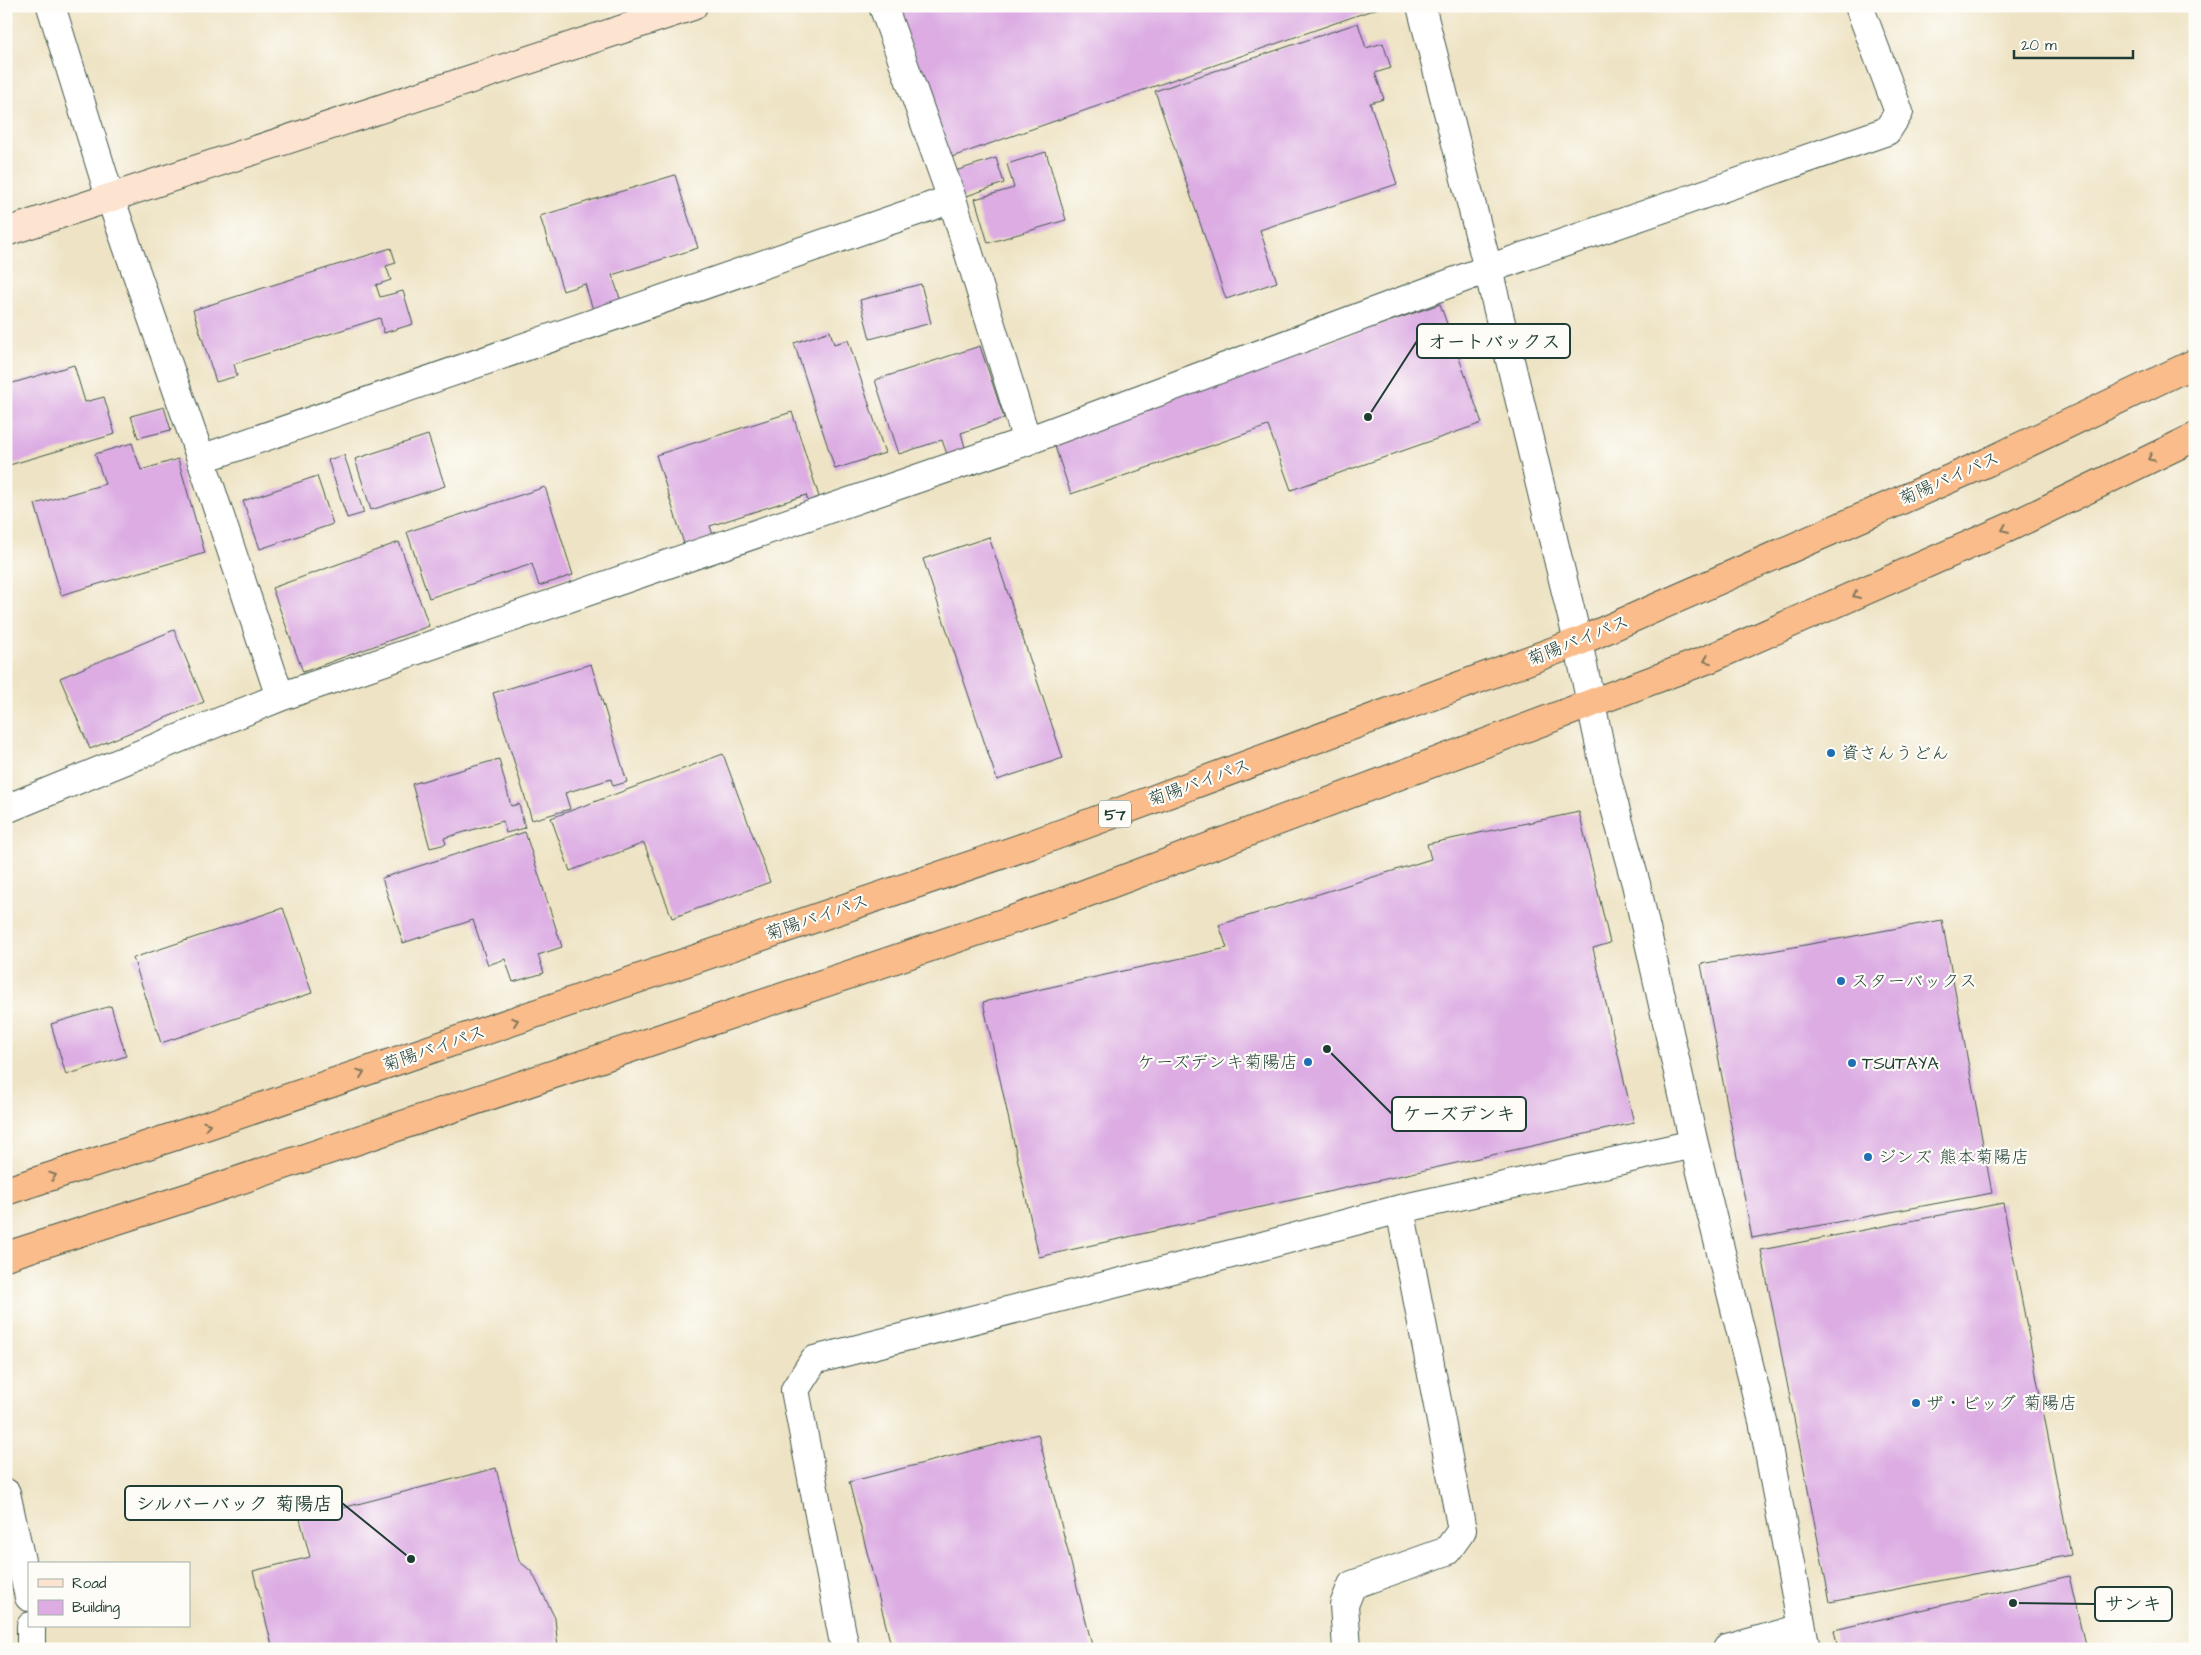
<svg xmlns="http://www.w3.org/2000/svg" width="2201" height="1655" viewBox="0 0 2201 1655" font-family="'Architects Daughter','Klee One',sans-serif">
	<rect width="100%" height="100%" fill="#fdfcf7"/>
	<filter id="ink" filterUnits="userSpaceOnUse"><feTurbulence type="fractalNoise" baseFrequency=".02" numOctaves="2"/><feDisplacementMap in="SourceGraphic" scale="10" xChannelSelector="R" yChannelSelector="G"/><feConvolveMatrix kernelMatrix="1 2 1 2 8 2 1 2 1" color-interpolation-filters="sRGB"/></filter>
	<filter id="wash" filterUnits="userSpaceOnUse"><feTurbulence type="fractalNoise" baseFrequency=".0096" numOctaves="4" result="noise"/><feDisplacementMap in="SourceGraphic" scale="20" xChannelSelector="R" yChannelSelector="G"/><feGaussianBlur stdDeviation="1.12" result="paint"/><feColorMatrix in="noise" values="0 0 0 0 0 0 0 0 0 0 0 0 0 0 0 0 0 1.4 0 .05"/><feComposite in="paint" operator="in"/></filter>
	<g filter="url(#wash)">
		<rect width="100%" height="100%" fill="#eee3c4"/>
		<g id="blocks">
			<path fill="#dcace3" d="M 897,6 L 1381,6 L 1381,7 L 949,158 Z
				M 1358,23 L 1366,48 L 1383,43 L 1391,68 L 1375,73 L 1384,99 L 1370,103 L 1397,184 L 1260,230 L 1277,282 L 1226,299 L 1155,91 Z
				M 1046,152 L 1066,220 L 988,243 L 975,199 L 1014,188 L 1007,164 Z
				M 996,158 L 1004,183 L 961,198 L 952,172 Z
				M 675,175 L 698,248 L 612,275 L 621,301 L 593,310 L 585,284 L 563,291 L 540,216 Z
				M 391,248 L 396,263 L 386,266 L 391,280 L 376,285 L 380,297 L 403,291 L 413,324 L 384,333 L 380,318 L 234,364 L 237,376 L 216,382 L 193,310 Z
				M 921,284 L 931,323 L 870,339 L 860,300 Z
				M 1440,304 L 1482,423 L 1291,490 L 1268,426 L 1071,494 L 1052,438 Z
				M 830,331 L 834,344 L 848,340 L 885,453 L 835,469 L 794,343 Z
				M 980,346 L 1004,418 L 961,433 L 966,451 L 948,457 L 942,440 L 899,454 L 875,380 Z
				M 74,365 L 85,402 L 104,397 L 115,434 L 6,466 L 6,385 Z
				M 164,407 L 171,430 L 138,438 L 131,416 Z
				M 792,412 L 821,503 L 810,507 L 806,495 L 710,526 L 714,538 L 685,547 L 656,455 Z
				M 428,435 L 445,486 L 371,510 L 355,459 Z
				M 132,443 L 141,470 L 178,459 L 205,553 L 61,595 L 35,504 L 105,484 L 95,454 Z
				M 344,455 L 364,513 L 347,518 L 328,460 Z
				M 317,476 L 333,524 L 260,549 L 243,501 Z
				M 545,487 L 573,575 L 539,586 L 532,564 L 429,598 L 407,532 Z
				M 989,537 L 1063,758 L 997,780 L 923,559 Z
				M 399,542 L 429,626 L 303,672 L 272,588 Z
				M 174,630 L 204,702 L 90,749 L 60,678 Z
				M 591,664 L 627,782 L 613,786 L 611,779 L 565,793 L 570,809 L 532,820 L 493,693 Z
				M 723,754 L 770,882 L 672,918 L 644,843 L 570,871 L 551,818 Z
				M 499,759 L 511,806 L 519,804 L 525,828 L 506,833 L 503,821 L 444,838 L 446,844 L 430,848 L 412,784 Z
				M 1579,812 L 1610,943 L 1593,948 L 1634,1123 L 1039,1257 L 983,1002 L 1227,948 L 1219,925 L 1431,859 L 1427,844 Z
				M 525,832 L 562,947 L 538,955 L 544,973 L 513,982 L 505,959 L 488,965 L 473,920 L 403,943 L 382,878 Z
				M 283,908 L 312,993 L 161,1043 L 133,958 Z
				M 1942,920 L 1992,1193 L 1752,1238 L 1701,964 Z
				M 111,1006 L 126,1056 L 66,1075 L 51,1024 Z
				M 2003,1203 L 2071,1555 L 1830,1602 L 1761,1250 Z
				M 1038,1434 L 1093,1649 L 892,1649 L 849,1482 Z
				M 496,1468 L 519,1561 L 532,1572 L 555,1618 L 558,1649 L 273,1649 L 253,1571 L 310,1557 L 300,1519 Z
				M 2069,1576 L 2086,1649 L 1838,1649 L 1834,1630 Z"/>
		</g>
	</g>
	<g filter="url(#ink)">
		<use href="#blocks" fill-opacity="0" stroke="#3e564a" stroke-width="1"/>
		<g fill="none" stroke-linecap="round" stroke-linejoin="round">
			<g stroke="#3e564a" stroke-width="30">
				<path id="street" d="M 51,6 L 110,197 L 201,459 L 280,697
					M 883,6 L 952,199 L 1027,441
					M 1421,6 L 1488,269 L 1578,642 L 1607,779 L 1636,884 L 1694,1144 L 1763,1421 L 1806,1649
					M 201,459 L 952,199
					M 6,809 L 280,697 L 1027,441 L 1488,269 L 1887,131 L 1899,112 L 1859,6
					M 6,1493 L 29,1597
					M 31,1626 L 31,1649
					M 845,1649 L 795,1390 L 814,1360 L 1251,1249 L 1400,1209 L 1694,1144
					M 1347,1649 L 1344,1605 L 1352,1585 L 1447,1551 L 1462,1530 L 1400,1209
					M 1727,1649 L 1802,1628"/>
			</g>
			<g stroke="#3e564a" stroke-width="30">
				<path id="secondary" d="M 6,232 L 693,6"/>
			</g>
			<g stroke="#3e564a" stroke-width="30">
				<path id="highway" d="M 6,1191 L 188,1132 L 1030,845 L 1578,642 L 1988,462 L 2195,363
					M 6,1256 L 189,1197 L 1044,909 L 1709,659 L 2010,527 L 2195,437"/>
			</g>
			<use href="#street" stroke="#fff" stroke-width="28"/>
			<use href="#secondary" stroke="#fde4d0" stroke-width="28"/>
			<use href="#highway" stroke="#f9bc8a" stroke-width="28"/>
		</g>
		<defs><path id="oneway-chevron" d="M-2-3.5L2.5 0L-2 3.5" fill="none" stroke-width="1.6" stroke-linecap="round" stroke-linejoin="round" transform="scale(1.25)"/></defs>
		<g stroke="#81765b">
			<use href="#oneway-chevron" transform="translate(2151 458) rotate(154)"/>
			<use href="#oneway-chevron" transform="translate(2005 529) rotate(156)"/>
			<use href="#oneway-chevron" transform="translate(1856 595) rotate(156)"/>
			<use href="#oneway-chevron" transform="translate(1707 660) rotate(158)"/>
			<use href="#oneway-chevron" transform="translate(515 1021) rotate(-19)"/>
			<use href="#oneway-chevron" transform="translate(361 1073) rotate(-19)"/>
			<use href="#oneway-chevron" transform="translate(207 1125) rotate(-19)"/>
			<use href="#oneway-chevron" transform="translate(53 1176) rotate(-18)"/>
		</g>
	</g>
	<g fill="#1f6fb2" stroke="#fdfcf7" stroke-width="2">
		<circle cx="1831" cy="753" r="5"/>
		<circle cx="1841" cy="981" r="5"/>
		<circle cx="1308" cy="1062" r="5"/>
		<circle cx="1852" cy="1063" r="5"/>
		<circle cx="1868" cy="1157" r="5"/>
		<circle cx="1916" cy="1403" r="5"/>
	</g>
	<g text-anchor="middle" stroke-width="4.5" stroke-linejoin="round" paint-order="stroke">
		<rect fill="#fdfcf7" stroke="#62766e" stroke-width="1" x="1099" y="800.5" width="32" height="27" rx="4"/>
		<g font-size="16" font-weight="bold" fill="#1f3d34">
			<text x="1115" y="820">57</text>
		</g>
		<g font-size="18" fill="#1f3d34" stroke="#fdfcf7">
			<text transform="translate(1949 478) rotate(-24)" y="6">菊陽バイパス</text>
			<text transform="translate(1578 640) rotate(-22)" y="6">菊陽バイパス</text>
			<text transform="translate(1199 782) rotate(-20)" y="6">菊陽バイパス</text>
			<text transform="translate(817 917) rotate(-19)" y="6">菊陽バイパス</text>
			<text transform="translate(434 1048) rotate(-19)" y="6">菊陽バイパス</text>
		</g>
		<g font-size="18" fill="#1f3d34" stroke="#fdfcf7" text-anchor="start">
			<text x="1841" y="759">資さんうどん</text>
			<text x="1851" y="987">スターバックス</text>
			<text x="1298" y="1068" text-anchor="end">ケーズデンキ菊陽店</text>
			<text x="1862" y="1069">TSUTAYA</text>
			<text x="1878" y="1163">ジンズ 熊本菊陽店</text>
			<text x="1926" y="1409">ザ・ビッグ 菊陽店</text>
		</g>
	</g>
	<path fill="none" stroke="#1f3d34" stroke-width="2" d="M1368 417L1417 341M1327 1049L1392 1114M411 1559L342 1503M2013 1603L2095 1604"/>
	<g fill="#1f3d34" stroke="#fdfcf7" stroke-width="2">
		<circle cx="1368" cy="417" r="5"/>
		<circle cx="1327" cy="1049" r="5"/>
		<circle cx="411" cy="1559" r="5"/>
		<circle cx="2013" cy="1603" r="5"/>
	</g>
	<g fill="#fdfcf7" stroke="#1f3d34" stroke-width="2">
		<rect x="1417" y="324" width="153" height="34" rx="5"/>
		<rect x="1392" y="1097" width="134" height="34" rx="5"/>
		<rect x="125" y="1486" width="217" height="34" rx="5"/>
		<rect x="2095" y="1587" width="77" height="34" rx="5"/>
	</g>
	<g font-size="19" text-anchor="middle" font-weight="bold" fill="#1f3d34">
		<text x="1494" y="348">オートバックス</text>
		<text x="1459" y="1120">ケーズデンキ</text>
		<text x="234" y="1510">シルバーバック 菊陽店</text>
		<text x="2133" y="1610">サンキ</text>
	</g>
	<rect width="2201" height="1655" fill="none" stroke="#fdfcf7" stroke-width="25"/>
	<rect x="28" y="1562" width="162" height="65" fill="#fdfcf7" stroke="#a4b0a9"/>
	<rect x="38" y="1579" width="25" height="8" fill="#fde4d0" stroke="#a4b0a9"/>
	<text x="72" y="1588" font-size="15" fill="#1f3d34">Road</text>
	<rect x="38" y="1600" width="25" height="15" fill="#dcace3" stroke="#a4b0a9"/>
	<text x="72" y="1612" font-size="15" fill="#1f3d34">Building</text>
	<path d="M2014 50v8h119v-8" fill="none" stroke="#1f3d34" stroke-width="2.5"/>
	<text x="2021" y="50" font-size="15" fill="#1f3d34" stroke="#fdfcf7" stroke-width="4" paint-order="stroke">20 m</text>
</svg>
